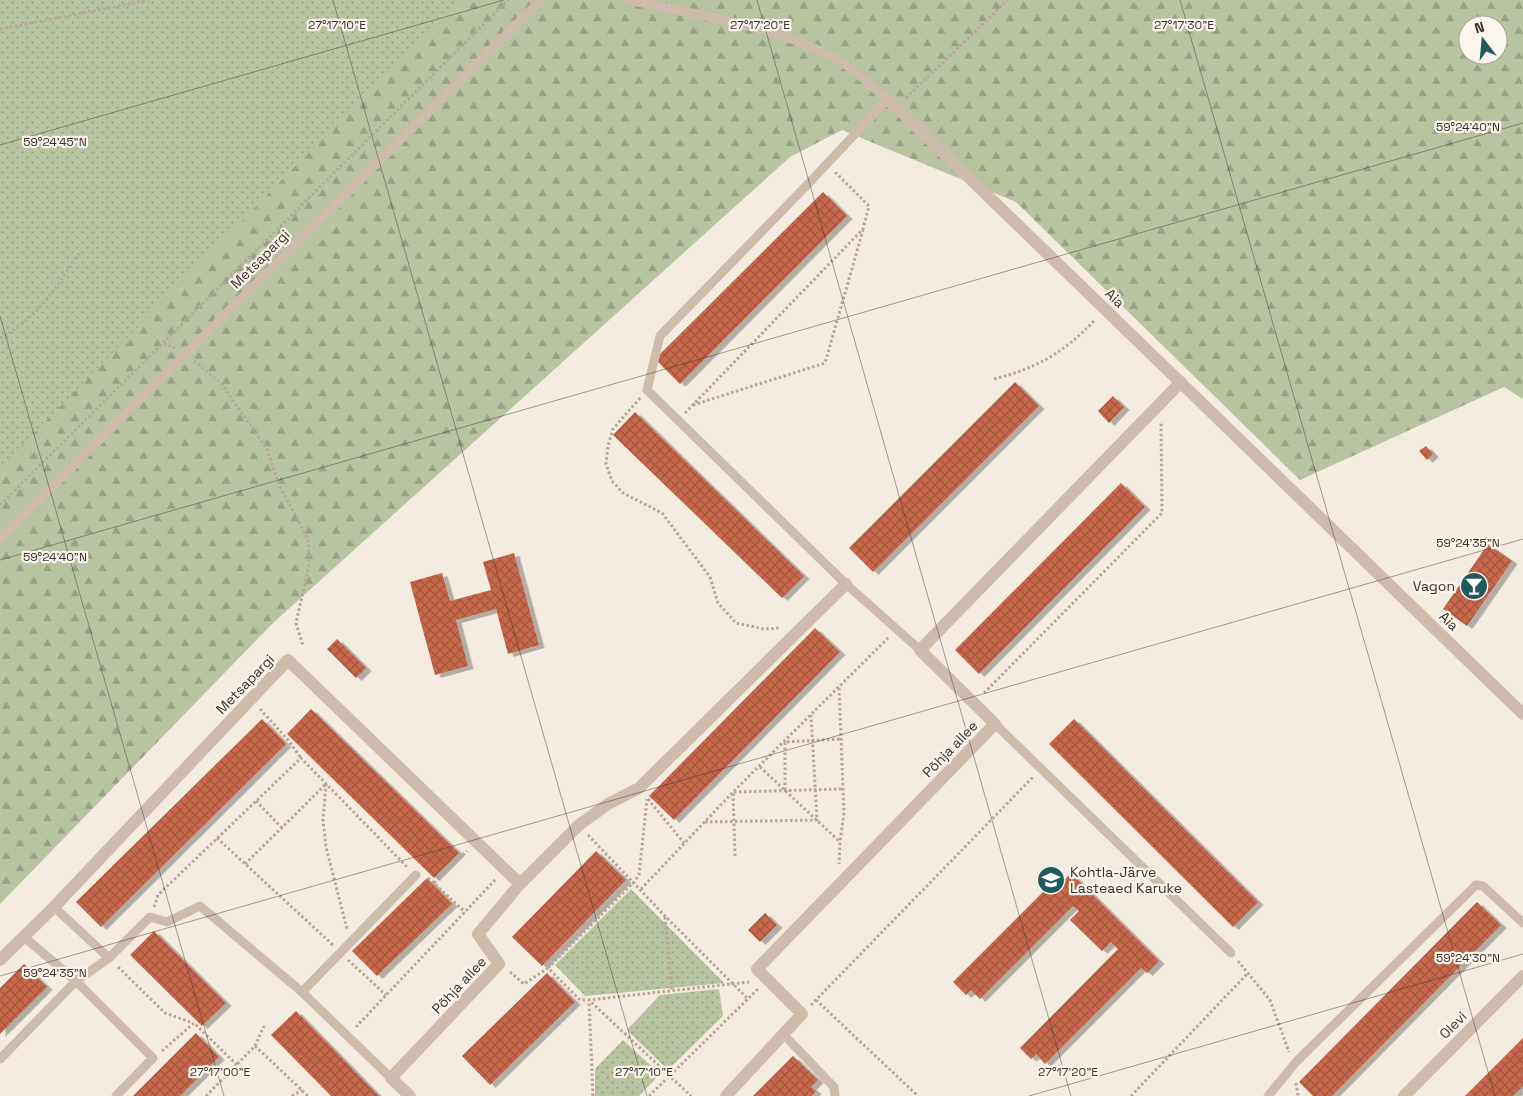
<svg xmlns="http://www.w3.org/2000/svg" width="1523" height="1096" viewBox="0 0 1523 1096" font-family="'Space Grotesk',sans-serif">
	<defs>
		<pattern id="forest-firs" width="22" height="20" patternUnits="userSpaceOnUse" patternTransform="scale(1.25)"><rect width="22" height="20" fill="#b8c4a0"/><path d="M5 1l3.5 6h-7zM16 11l3.5 6h-7z" fill="#97a083"/></pattern>
		<pattern id="park-dots" width="8" height="8" patternUnits="userSpaceOnUse" patternTransform="scale(1.25)"><rect width="8" height="8" fill="#b8c4a0"/><path d="M2 2h.1M6 6h.1" fill="none" stroke="#97a083" stroke-width="1.8" stroke-linecap="round"/></pattern>
		<pattern id="building-cross-hatch" width="8" height="8" patternUnits="userSpaceOnUse" patternTransform="scale(1.25)"><rect width="8" height="8" fill="#c8694b"/><path d="M0 0l8 8M0 8l8-8" fill="none" stroke="#a4573f"/></pattern>
		<filter id="shadow"><feDropShadow dx="5.5" dy="3" stdDeviation="0" flood-color="#0004"/></filter>
	</defs>
	<rect width="100%" height="100%" fill="#f4ebe1"/>
	<path fill="url(#forest-firs)" fill-rule="evenodd" d="M 0,0 L 1523,0 L 1523,399 L 1504,387 L 1300,480 L 1016,202 L 842,130 L 790,157 L 273,623 L 0,904 ZM 1468,25 L 1498,25 L 1498,55 L 1468,55 Z"/>
	<path fill="url(#park-dots)" d="M 0,0 L 458,0 L 0,468 Z
		M 631,889 L 724,983 L 585,996 L 555,965 Z
		M 719,989 L 723,1016 L 668,1070 L 627,1030 L 660,995 Z
		M 623,1040 L 660,1074 L 639,1096 L 595,1096 L 595,1069 Z"/>
	<path fill="url(#building-cross-hatch)" filter="url(#shadow)" d="M 823,192 L 847,216 L 680,384 L 655,359 Z
		M 1015,382 L 1039,406 L 873,572 L 849,548 Z
		M 1113,396 L 1124,407 L 1109,423 L 1098,411 Z
		M 635,412 L 804,576 L 782,598 L 613,435 Z
		M 1426,446 L 1433,454 L 1427,460 L 1419,451 Z
		M 1121,483 L 1145,507 L 979,674 L 955,650 Z
		M 1488,544 L 1512,561 L 1467,626 L 1443,609 Z
		M 514,553 L 539,645 L 508,654 L 496,609 L 456,620 L 468,666 L 435,675 L 410,582 L 442,573 L 450,601 L 491,590 L 483,562 Z
		M 815,628 L 840,652 L 674,820 L 649,796 Z
		M 337,639 L 366,668 L 356,678 L 327,649 Z
		M 311,709 L 459,853 L 434,878 L 287,734 Z
		M 262,719 L 286,744 L 101,927 L 76,902 Z
		M 1074,719 L 1258,902 L 1233,927 L 1049,744 Z
		M 596,851 L 626,880 L 542,966 L 512,937 Z
		M 1071,873 L 1159,961 L 1147,973 L 1141,968 L 1045,1064 L 1036,1054 L 1031,1059 L 1020,1048 L 1118,949 L 1111,942 L 1102,951 L 1070,920 L 1079,911 L 1073,906 L 980,999 L 971,990 L 966,995 L 953,982 L 1050,885 L 1055,890 Z
		M 427,878 L 452,904 L 377,976 L 352,951 Z
		M 1477,902 L 1501,925 L 1332,1096 L 1313,1096 L 1299,1082 Z
		M 765,913 L 777,925 L 760,942 L 748,930 Z
		M 154,931 L 226,1003 L 202,1026 L 130,955 Z
		M 24,964 L 47,987 L 0,1034 L 0,988 Z
		M 547,973 L 575,1002 L 490,1085 L 462,1056 Z
		M 296,1011 L 379,1096 L 331,1096 L 271,1035 Z
		M 196,1033 L 219,1057 L 180,1096 L 133,1096 Z
		M 1523,1038 L 1523,1086 L 1513,1096 L 1465,1096 Z
		M 793,1056 L 818,1080 L 811,1087 L 816,1091 L 812,1096 L 753,1096 Z"/>
	<g fill="none" stroke-linecap="round" stroke-linejoin="round">
		<path stroke="#b9a596" stroke-width="3" stroke-dasharray="2.5 2.5" stroke-linecap="butt" d="M 0,29 L 149,0
			M 906,98 L 1008,0
			M 0,338 C 37,319 57,287 79,253
			M 164,343 L 175,348
			M 194,361 L 221,383 L 267,449 L 279,485 L 308,539 L 309,566 L 296,623 L 303,646
			M 994,379 C 1038,368 1064,352 1095,320
			M 640,398 L 613,429 L 608,446 L 606,464 L 612,481 L 623,493 L 662,513 L 710,577 L 718,603 L 736,623 L 764,629 L 780,628
			M 693,405 L 825,363 L 863,230
			M 685,413 L 863,229 L 869,206 L 834,171
			M 0,505 L 508,0
			M 839,688 L 844,813 L 840,842 L 839,864
			M 984,693 L 1162,513 L 1161,422
			M 260,709 L 288,740 L 301,758
			M 760,767 L 840,842
			M 326,784 L 323,820 L 326,847 L 347,929
			M 785,790 L 785,742 L 840,739
			M 648,799 L 684,843
			M 256,801 L 282,828
			M 705,822 L 817,820 L 811,715
			M 588,835 L 665,916 L 748,999
			M 217,838 L 333,945
			M 735,856 L 733,792 L 843,789
			M 245,864 L 325,785
			M 428,878 L 465,912
			M 434,883 L 467,851
			M 641,889 L 733,792 L 889,637
			M 154,907 L 158,895 L 301,758 L 408,868
			M 665,917 L 672,991
			M 348,960 L 386,995
			M 1238,961 L 1270,1000 L 1289,1052
			M 118,967 L 165,1013 L 193,1023
			M 548,968 L 634,882 L 639,875 L 647,799
			M 510,972 L 524,984 L 548,968 L 580,1000 L 589,1000 L 691,1096
			M 816,1000 L 918,1096
			M 811,1005 L 1034,776
			M 356,1027 L 496,879
			M 255,1046 L 308,1096
			M 162,1051 L 194,1023 L 237,1065
			M 1296,1083 L 1298,1096
			M 206,1096 L 255,1046 L 264,1026
			M 292,1096 L 302,1090
			M 593,1096 L 589,1000 L 749,982
			M 649,1096 L 758,989
			M 1131,1096 L 1248,973"/>
		<path stroke="#cdbbac" stroke-width="9" d="M 629,0 C 697,15 771,25 833,57 C 853,68 870,84 887,100 L 808,184 L 660,336 L 647,390 L 846,584 L 920,650
			M 0,539 L 541,0
			M 995,724 L 1231,953
			M 54,907 L 109,958 L 150,917 L 167,922 L 200,906 L 302,992
			M 23,936 L 76,981 L 153,1058 L 116,1096
			M 783,1034 L 834,1087 L 835,1096
			M 0,1059 L 76,981 L 109,958
			M 391,1078 L 302,992 L 416,875
			M 1268,1096 L 1297,1061 L 1476,885 L 1483,886 L 1523,923"/>
		<path stroke="#cdbbac" stroke-width="12" d="M 887,100 L 896,107 L 1523,714
			M 0,960 L 54,907 L 288,660 L 520,884
			M 410,1096 L 391,1078 L 499,964 L 478,934 L 520,884 L 579,825 L 608,804 L 639,788 L 846,584
			M 726,1096 L 802,1014 L 757,969 L 995,724 L 920,650 L 1181,382
			M 1404,1096 L 1523,976"/>
	</g>
	<path fill="none" stroke="#3b302b" stroke-width="1" stroke-opacity="0.45" d="M 333,0 L 647,1096M 757,0 L 1071,1096M 1180,0 L 1495,1096M 0,145 L 504,0M 0,316 L 224,1096M 0,560 L 1523,123M 0,976 L 1523,539M 1029,1096 L 1523,954"/>
	<defs>
		<g id="bar-disc" transform="scale(1.4375)"><circle r="9.5" fill="#1f5a5e" stroke="#fbf5ee"/><path d="M-6-5H6L.8 .8V4.5H3.5V6h-7V4.5H-.8V.8Z" fill="#fff"/></g>
		<g id="school-disc" transform="scale(1.4375)"><circle r="9.5" fill="#1f5a5e" stroke="#fbf5ee"/><path d="M0-5L7-2L0 1L-7-2ZM-4 1L0 2.5L4 1V4Q0 6-4 4Z" fill="#fff"/></g>
	</defs>
	<g fill-rule="evenodd">
		<use href="#bar-disc" x="1474" y="586"/>
		<use href="#school-disc" x="1051" y="880"/>
	</g>
	<g text-anchor="middle" stroke-width="4.5" stroke-linejoin="round" paint-order="stroke">
		<g font-size="14" fill="#3b302b" stroke="#fbf5ee">
			<text transform="translate(260 259) rotate(-45)" y="5">Metsapargi</text>
			<text transform="translate(1115 298) rotate(44)" y="5">Aia</text>
			<text transform="translate(1449 621) rotate(44)" y="5">Aia</text>
			<text transform="translate(245 684) rotate(-46)" y="5">Metsapargi</text>
			<text transform="translate(950 749) rotate(-46)" y="5">Põhja allee</text>
			<text transform="translate(459 985) rotate(-47)" y="5">Põhja allee</text>
			<text transform="translate(1453 1025) rotate(-45)" y="5">Olevi</text>
		</g>
		<g font-size="14" fill="#3b302b" stroke="#fbf5ee" text-anchor="end">
			<text x="1455" y="591">Vagon</text>
			<text x="1070" y="877" text-anchor="start">Kohtla-Järve<tspan x="1070" dy="16">Lasteaed Karuke</tspan></text>
		</g>
	</g>
	<g font-size="12" text-anchor="middle" fill="#3b302b" stroke="#fbf5ee" stroke-width="4.5" stroke-linejoin="round" paint-order="stroke">
		<text x="337" y="29">27°17'10"E</text>
		<text x="760" y="29">27°17'20"E</text>
		<text x="1184" y="29">27°17'30"E</text>
		<text x="1468" y="131">59°24'40"N</text>
		<text x="55" y="146">59°24'45"N</text>
		<text x="1468" y="547">59°24'35"N</text>
		<text x="55" y="561">59°24'40"N</text>
		<text x="1468" y="962">59°24'30"N</text>
		<text x="55" y="977">59°24'35"N</text>
		<text x="220" y="1076">27°17'00"E</text>
		<text x="644" y="1076">27°17'10"E</text>
		<text x="1068" y="1076">27°17'20"E</text>
	</g>
	<g transform="translate(1483 40) rotate(344)"><circle r="24" fill="#fbf5ee" stroke="#aea6a0"/>
	<path d="M0-4L9 19L0 12L-9 19Z" fill="#1f5a5e"/>
	<text y="-8" font-size="14" font-weight="bold" text-anchor="middle" fill="#3b302b">N</text>
	</g>
</svg>
